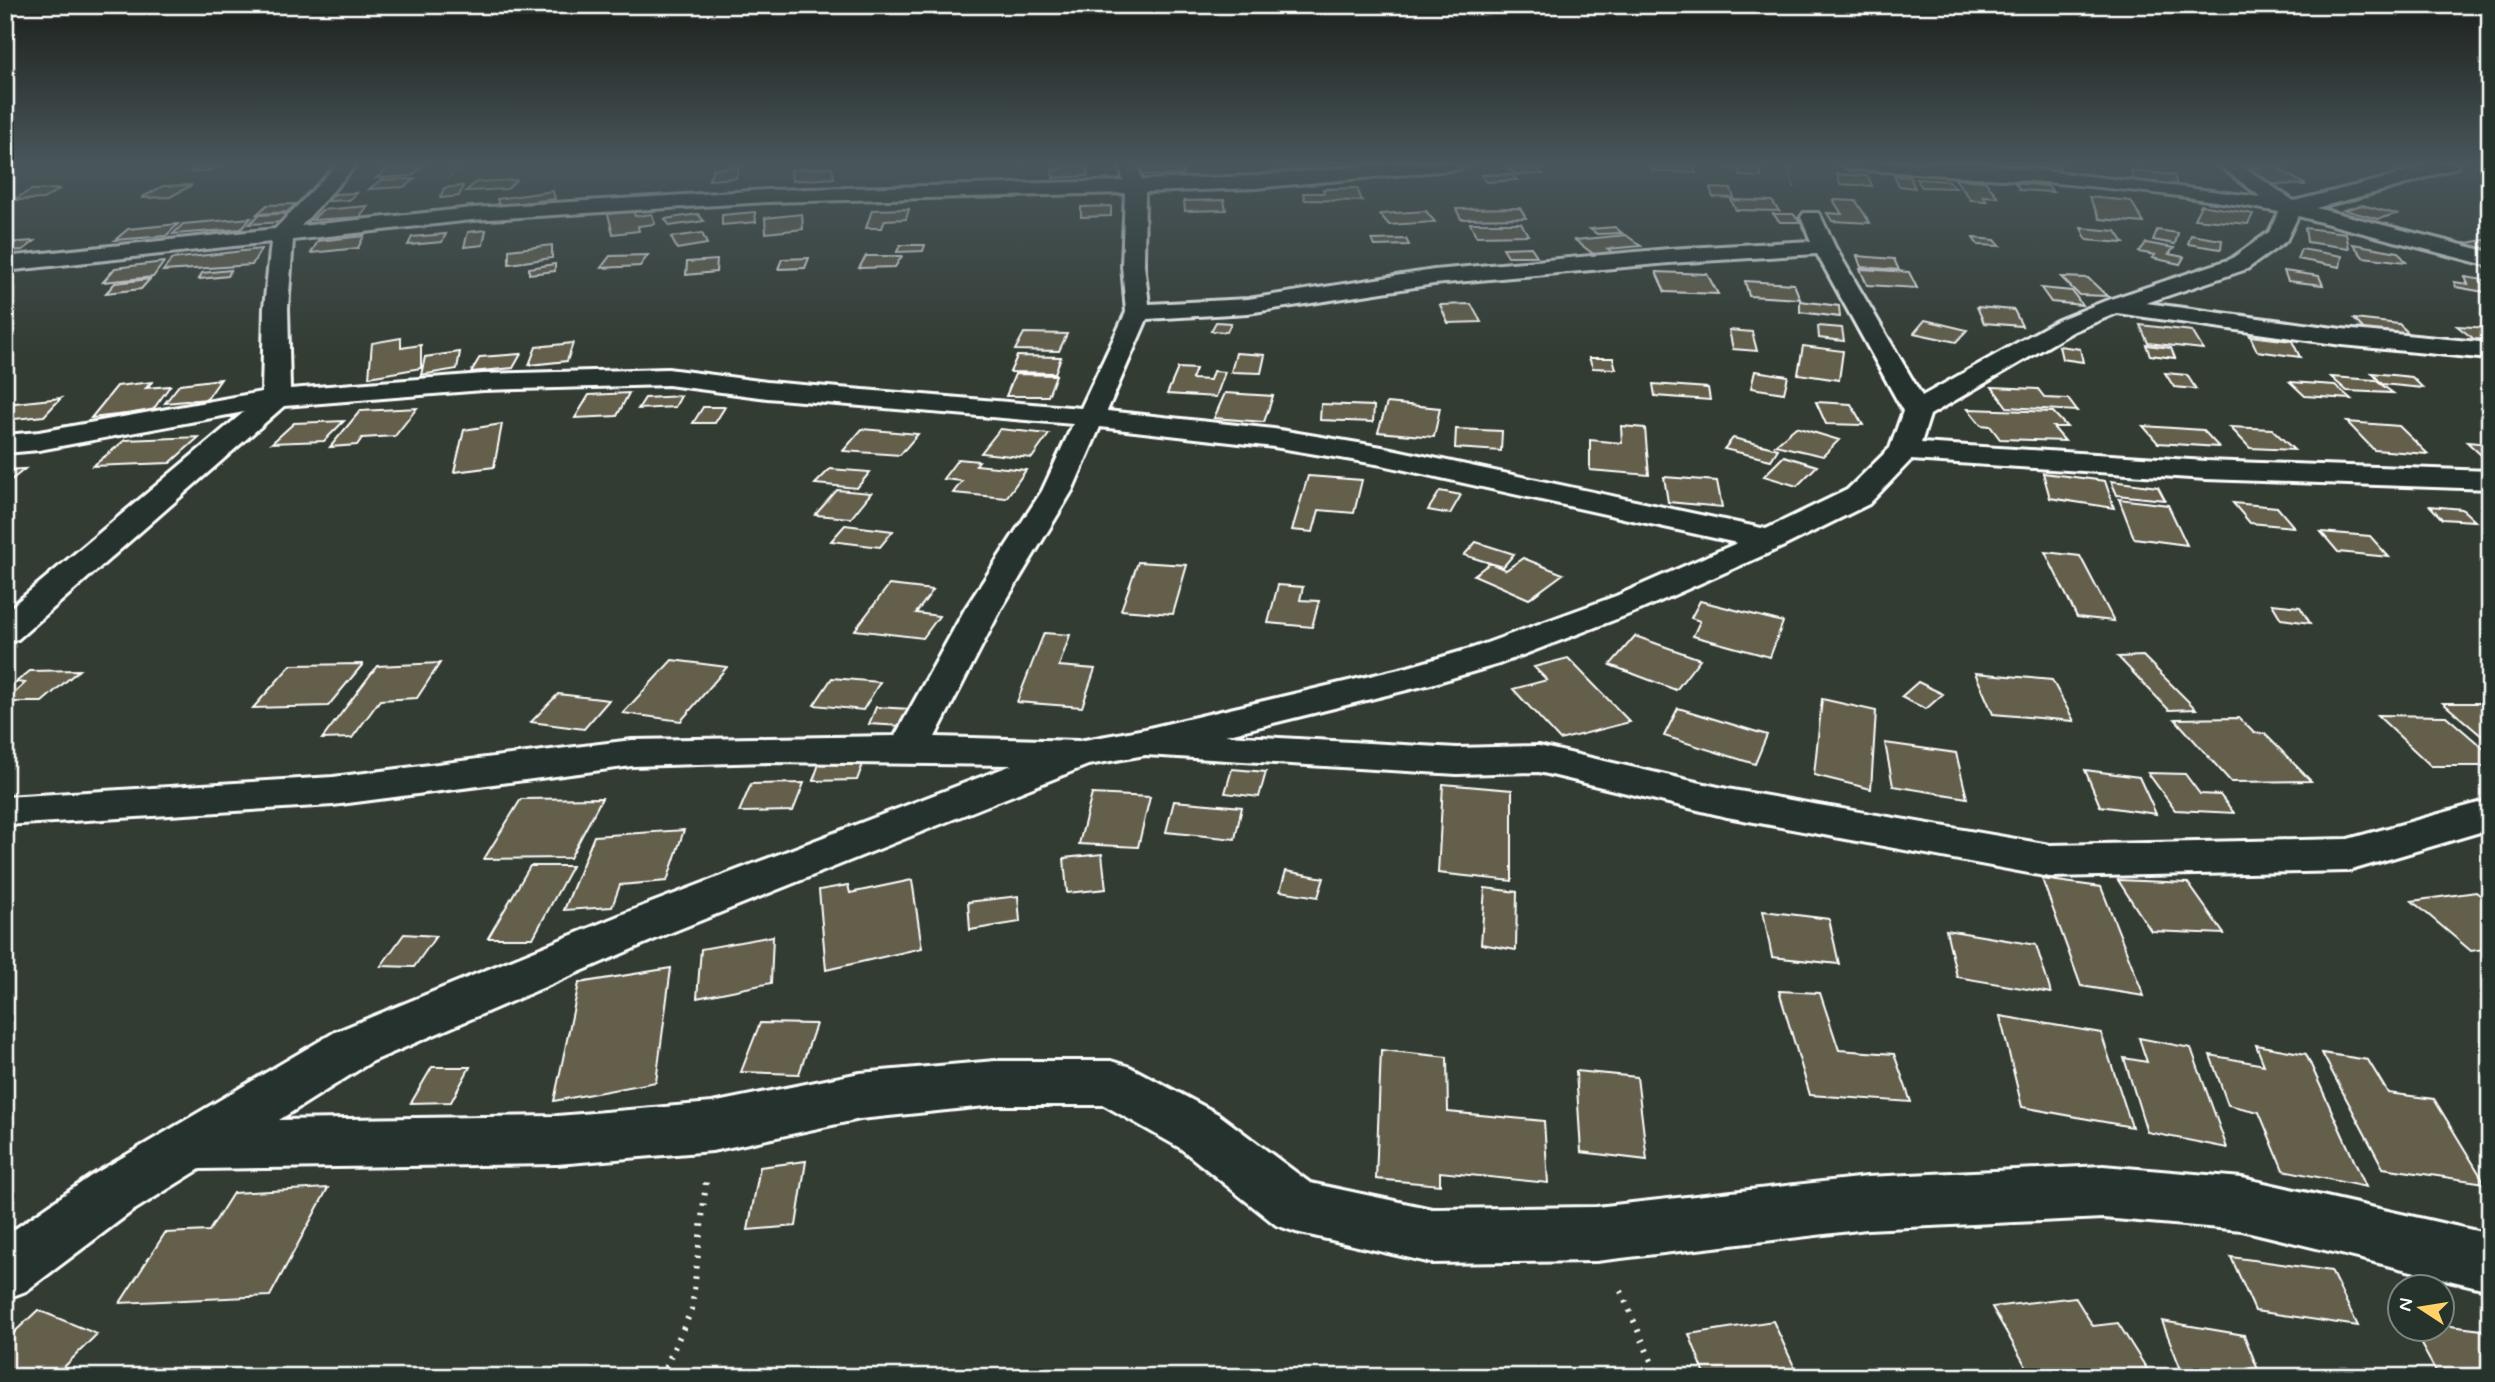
<svg xmlns="http://www.w3.org/2000/svg" width="2495" height="1382" viewBox="0 0 2495 1382" font-family="Mynerve,sans-serif">
	<rect width="100%" height="100%" fill="#323c33"/>
	<filter id="ink" filterUnits="userSpaceOnUse"><feTurbulence type="fractalNoise" baseFrequency=".0143" numOctaves="2"/><feDisplacementMap in="SourceGraphic" scale="14" xChannelSelector="R" yChannelSelector="G"/><feConvolveMatrix kernelMatrix="1 2 1 2 8 2 1 2 1" color-interpolation-filters="sRGB"/></filter>
	<g filter="url(#ink)">
		<path fill="#635e4c" stroke="#fff" stroke-width="2" d="M 221,163 L 212,170 L 191,172 L 201,164 Z
			M 1086,163 L 1088,176 L 1053,178 L 1052,170 L 1063,169 L 1063,164 Z
			M 1651,163 L 1693,165 L 1696,173 L 1653,171 Z
			M 1726,163 L 1759,163 L 1761,177 L 1740,176 L 1739,169 L 1726,168 Z
			M 2025,163 L 2056,163 L 2061,164 L 2058,171 L 2023,166 Z
			M 1535,166 L 1543,174 L 1517,175 L 1508,168 Z
			M 2256,166 L 2275,167 L 2306,185 L 2265,184 L 2238,167 L 2259,168 Z
			M 422,167 L 412,176 L 376,178 L 387,169 Z
			M 739,167 L 736,178 L 709,180 L 713,169 Z
			M 832,167 L 834,178 L 792,181 L 791,170 Z
			M 1183,168 L 1183,175 L 1141,175 L 1142,169 Z
			M 2131,171 L 2174,175 L 2177,185 L 2133,180 Z
			M 1511,174 L 1517,180 L 1486,182 L 1481,175 Z
			M 1837,174 L 1868,176 L 1872,186 L 1840,184 Z
			M 1894,176 L 1910,177 L 1915,188 L 1899,186 Z
			M 415,179 L 404,187 L 369,189 L 381,180 Z
			M 1916,179 L 1949,181 L 1956,188 L 1922,187 Z
			M 1955,179 L 1985,181 L 1998,197 L 1983,196 L 1987,201 L 1971,200 Z
			M 516,180 L 507,189 L 466,191 L 476,182 Z
			M 2015,183 L 2048,186 L 2053,192 L 2020,190 Z
			M 192,185 L 170,197 L 141,198 L 163,186 Z
			M 463,186 L 459,196 L 440,198 L 444,188 Z
			M 1357,188 L 1362,201 L 1305,200 L 1303,193 L 1324,193 L 1323,189 Z
			M 1710,188 L 1731,189 L 1734,198 L 1713,197 Z
			M 60,189 L 43,199 L 13,200 L 31,190 Z
			M 553,191 L 555,199 L 499,206 L 497,199 Z
			M 357,193 L 349,200 L 327,201 L 335,194 Z
			M 2089,197 L 2131,201 L 2144,223 L 2100,219 Z
			M 1224,200 L 1226,210 L 1185,211 L 1184,201 Z
			M 1731,200 L 1772,201 L 1779,211 L 1736,210 Z
			M 1833,200 L 1856,201 L 1870,223 L 1832,221 L 1827,213 L 1842,214 Z
			M 296,204 L 287,212 L 257,214 L 267,205 Z
			M 2201,205 L 2253,214 L 2248,224 L 2194,219 Z
			M 2362,205 L 2396,214 L 2378,219 L 2344,210 Z
			M 368,206 L 360,217 L 312,220 L 322,210 Z
			M 1111,206 L 1111,216 L 1081,217 L 1081,207 Z
			M 1520,208 L 1526,218 L 1461,219 L 1456,209 Z
			M 909,209 L 906,219 L 885,220 L 882,228 L 866,228 L 872,210 Z
			M 633,210 L 635,216 L 652,214 L 655,224 L 638,226 L 639,231 L 613,234 L 608,214 Z
			M 1426,211 L 1435,222 L 1389,225 L 1380,214 Z
			M 755,212 L 756,222 L 722,225 L 722,215 Z
			M 293,213 L 284,222 L 249,224 L 259,215 Z
			M 698,214 L 704,221 L 670,226 L 665,219 Z
			M 802,214 L 803,229 L 766,233 L 765,218 Z
			M 1773,214 L 1793,214 L 1801,222 L 1780,222 Z
			M 251,218 L 241,229 L 173,234 L 183,224 Z
			M 1470,223 L 1521,223 L 1528,235 L 1476,236 Z
			M 178,224 L 166,236 L 115,240 L 128,229 Z
			M 1615,227 L 1622,233 L 1597,234 L 1590,229 Z
			M 2081,228 L 2116,231 L 2124,243 L 2087,240 Z
			M 2305,228 L 2346,233 L 2349,248 L 2307,242 Z
			M 486,230 L 483,245 L 464,247 L 468,232 Z
			M 2157,230 L 2178,233 L 2175,244 L 2153,240 Z
			M 702,233 L 707,244 L 677,249 L 671,237 Z
			M 446,234 L 442,242 L 408,245 L 412,237 Z
			M 1626,235 L 1641,246 L 1608,249 L 1616,254 L 1596,256 L 1575,240 Z
			M 2191,235 L 2222,240 L 2221,249 L 2188,244 Z
			M 364,236 L 358,248 L 311,253 L 318,241 Z
			M 1973,238 L 1995,240 L 2000,246 L 1978,245 Z
			M 1406,239 L 1409,245 L 1375,246 L 1372,240 Z
			M 2483,240 L 2490,241 L 2490,252 L 2463,244 Z
			M 35,241 L 23,250 L 5,251 L 5,243 Z
			M 2146,243 L 2174,248 L 2169,254 L 2184,257 L 2180,264 L 2152,258 L 2155,255 L 2139,252 Z
			M 2353,244 L 2398,252 L 2406,262 L 2363,257 Z
			M 552,245 L 552,258 L 509,264 L 509,250 Z
			M 900,245 L 925,245 L 923,251 L 897,252 Z
			M 1531,247 L 1537,256 L 1508,256 L 1503,248 Z
			M 261,249 L 252,265 L 163,271 L 172,259 Z
			M 2301,249 L 2342,256 L 2340,267 L 2297,259 Z
			M 648,255 L 640,266 L 601,268 L 610,256 Z
			M 866,256 L 902,256 L 895,267 L 859,268 Z
			M 1857,256 L 1894,259 L 1899,270 L 1861,267 Z
			M 809,258 L 805,268 L 778,269 L 782,259 Z
			M 717,260 L 716,272 L 686,275 L 687,262 Z
			M 164,262 L 153,277 L 103,282 L 115,268 Z
			M 555,264 L 555,271 L 529,274 L 529,268 Z
			M 1860,269 L 1909,272 L 1917,288 L 1867,285 Z
			M 231,270 L 228,276 L 199,279 L 202,273 Z
			M 2284,271 L 2319,276 L 2323,285 L 2288,281 Z
			M 1656,272 L 1707,274 L 1718,294 L 1665,292 Z
			M 2061,277 L 2088,278 L 2107,296 L 2079,295 Z
			M 2465,277 L 2490,281 L 2490,293 L 2456,287 L 2454,282 L 2468,284 Z
			M 150,279 L 141,289 L 106,293 L 115,283 Z
			M 1745,281 L 1794,284 L 1800,299 L 1749,296 Z
			M 2041,288 L 2072,291 L 2082,305 L 2051,302 Z
			M 1800,301 L 1839,306 L 1840,317 L 1800,312 Z
			M 1471,304 L 1481,322 L 1448,323 L 1440,305 Z
			M 1977,307 L 2014,310 L 2022,326 L 1984,323 Z
			M 2354,319 L 2399,324 L 2417,341 L 2370,336 Z
			M 1925,320 L 1967,330 L 1956,342 L 1914,333 Z
			M 1216,322 L 1231,323 L 1227,332 L 1211,331 Z
			M 2140,325 L 2192,331 L 2203,349 L 2148,343 Z
			M 1818,326 L 1842,328 L 1844,341 L 1819,338 Z
			M 2457,326 L 2490,328 L 2490,340 L 2474,339 Z
			M 1729,330 L 1752,332 L 1757,351 L 1733,349 Z
			M 1024,333 L 1067,334 L 1059,351 L 1015,350 Z
			M 2250,336 L 2292,341 L 2300,357 L 2257,351 Z
			M 401,338 L 401,348 L 421,345 L 421,368 L 369,377 L 372,343 Z
			M 573,343 L 567,361 L 529,365 L 536,347 Z
			M 2146,345 L 2171,348 L 2175,358 L 2150,355 Z
			M 1803,346 L 1843,351 L 1839,380 L 1798,374 Z
			M 2059,346 L 2080,349 L 2083,362 L 2062,359 Z
			M 460,352 L 457,369 L 421,375 L 425,357 Z
			M 1236,353 L 1265,355 L 1261,373 L 1231,372 Z
			M 521,354 L 513,368 L 471,372 L 480,357 Z
			M 1017,356 L 1061,357 L 1055,373 L 1010,372 Z
			M 1589,358 L 1613,358 L 1616,369 L 1593,368 Z
			M 1178,368 L 1196,369 L 1192,379 L 1210,380 L 1213,371 L 1225,372 L 1216,397 L 1167,394 Z
			M 1755,371 L 1788,376 L 1784,393 L 1751,388 Z
			M 2165,373 L 2187,375 L 2196,389 L 2174,387 Z
			M 2372,373 L 2412,377 L 2423,388 L 2382,384 Z
			M 1015,374 L 1056,375 L 1048,396 L 1006,396 Z
			M 2331,377 L 2375,380 L 2393,393 L 2347,391 Z
			M 221,379 L 207,399 L 165,403 L 180,384 Z
			M 152,382 L 146,388 L 170,386 L 152,411 L 91,418 L 117,386 Z
			M 2290,382 L 2335,385 L 2351,399 L 2305,396 Z
			M 1653,384 L 1708,388 L 1710,400 L 1655,396 Z
			M 1992,387 L 2038,389 L 2045,398 L 2068,399 L 2077,411 L 2007,407 Z
			M 629,393 L 617,416 L 575,418 L 589,395 Z
			M 1225,393 L 1273,396 L 1264,422 L 1214,418 Z
			M 681,396 L 675,407 L 638,409 L 645,398 Z
			M 61,398 L 44,416 L 5,420 L 6,404 Z
			M 1816,402 L 1851,404 L 1863,425 L 1826,424 Z
			M 1387,403 L 1440,408 L 1434,437 L 1378,432 Z
			M 1321,404 L 1374,406 L 1373,422 L 1320,420 Z
			M 703,407 L 725,407 L 715,423 L 693,423 Z
			M 417,408 L 395,436 L 362,438 L 357,445 L 330,447 L 360,411 Z
			M 1968,409 L 2053,412 L 2067,427 L 2053,427 L 2065,441 L 2000,439 L 1990,426 L 1981,425 Z
			M 344,421 L 324,441 L 272,443 L 294,423 Z
			M 2347,422 L 2399,426 L 2428,454 L 2374,450 Z
			M 502,424 L 494,467 L 454,472 L 464,430 Z
			M 1621,426 L 1645,428 L 1649,475 L 1590,470 L 1590,440 L 1622,443 Z
			M 2143,426 L 2203,430 L 2219,447 L 2158,443 Z
			M 1796,427 L 1839,440 L 1823,456 L 1775,445 Z
			M 2230,427 L 2272,429 L 2294,450 L 2250,448 Z
			M 862,429 L 918,434 L 900,455 L 843,451 Z
			M 1000,429 L 1049,434 L 1032,458 L 981,453 Z
			M 1456,429 L 1502,431 L 1501,451 L 1455,448 Z
			M 199,437 L 170,463 L 93,466 L 125,440 Z
			M 1733,438 L 1778,449 L 1771,460 L 1724,449 Z
			M 2467,442 L 2490,444 L 2490,455 L 2481,455 Z
			M 1784,456 L 1817,466 L 1797,486 L 1764,476 Z
			M 958,459 L 979,461 L 976,465 L 1026,470 L 1006,498 L 953,493 L 962,481 L 943,479 Z
			M 25,469 L 5,485 L 5,470 Z
			M 830,469 L 870,472 L 857,488 L 815,484 Z
			M 2043,473 L 2105,481 L 2114,508 L 2050,498 Z
			M 1308,476 L 1362,480 L 1354,513 L 1319,510 L 1313,532 L 1292,530 Z
			M 1664,477 L 1717,481 L 1722,507 L 1668,502 Z
			M 2111,481 L 2158,487 L 2165,500 L 2117,495 Z
			M 837,490 L 871,493 L 851,518 L 815,515 Z
			M 1440,491 L 1461,495 L 1450,514 L 1428,510 Z
			M 2119,499 L 2168,505 L 2187,545 L 2134,538 Z
			M 2233,503 L 2277,507 L 2294,527 L 2250,523 Z
			M 2430,506 L 2462,509 L 2475,521 L 2442,519 Z
			M 845,525 L 893,531 L 880,547 L 831,541 Z
			M 2321,532 L 2370,536 L 2389,557 L 2338,552 Z
			M 1476,542 L 1514,554 L 1503,567 L 1464,555 Z
			M 2045,552 L 2080,556 L 2114,621 L 2077,617 Z
			M 1523,558 L 1563,574 L 1529,599 L 1474,575 L 1490,563 L 1506,570 Z
			M 1138,562 L 1187,565 L 1173,614 L 1121,610 Z
			M 889,585 L 933,590 L 916,613 L 939,616 L 923,638 L 855,630 Z
			M 1278,585 L 1303,587 L 1300,600 L 1319,601 L 1312,627 L 1268,623 Z
			M 1700,601 L 1783,622 L 1770,657 L 1693,636 L 1700,621 L 1691,618 Z
			M 2272,604 L 2300,607 L 2310,623 L 2281,619 Z
			M 1044,633 L 1070,635 L 1059,666 L 1095,669 L 1082,707 L 1017,702 Z
			M 1635,636 L 1700,659 L 1676,690 L 1610,665 Z
			M 2143,656 L 2196,709 L 2169,710 L 2118,657 Z
			M 1568,658 L 1630,722 L 1560,740 L 1513,689 L 1547,680 L 1534,667 Z
			M 672,660 L 727,667 L 681,721 L 623,713 Z
			M 440,663 L 417,698 L 380,700 L 352,738 L 322,739 L 377,666 Z
			M 363,664 L 328,706 L 253,708 L 291,665 Z
			M 79,670 L 42,702 L 5,702 L 25,683 L 16,682 L 30,671 Z
			M 1975,673 L 2052,680 L 2074,721 L 1993,714 Z
			M 832,678 L 880,682 L 863,710 L 814,705 Z
			M 1918,682 L 1943,694 L 1926,709 L 1901,697 Z
			M 558,694 L 609,700 L 584,729 L 531,722 Z
			M 1822,699 L 1876,711 L 1871,789 L 1814,775 Z
			M 2443,703 L 2490,703 L 2490,743 Z
			M 876,707 L 910,709 L 902,726 L 869,724 Z
			M 1678,708 L 1767,735 L 1755,764 L 1664,736 Z
			M 2377,715 L 2446,716 L 2490,754 L 2490,766 L 2431,766 Z
			M 2239,718 L 2254,733 L 2265,734 L 2311,781 L 2231,782 L 2175,719 Z
			M 1885,743 L 1956,753 L 1967,798 L 1893,786 Z
			M 819,764 L 863,764 L 857,780 L 813,781 Z
			M 1232,769 L 1266,772 L 1259,797 L 1225,793 Z
			M 2085,770 L 2139,777 L 2156,814 L 2100,806 Z
			M 2148,773 L 2185,774 L 2200,794 L 2220,795 L 2234,813 L 2175,810 Z
			M 804,783 L 793,811 L 739,812 L 751,784 Z
			M 1443,784 L 1512,790 L 1512,881 L 1438,873 Z
			M 1092,794 L 1150,797 L 1138,847 L 1079,844 Z
			M 602,798 L 570,858 L 484,859 L 521,799 Z
			M 1174,801 L 1242,807 L 1235,839 L 1166,832 Z
			M 684,830 L 667,881 L 620,885 L 612,907 L 564,910 L 594,836 Z
			M 1102,854 L 1106,889 L 1067,893 L 1064,858 Z
			M 530,866 L 572,866 L 533,938 L 488,938 Z
			M 1286,871 L 1324,878 L 1318,897 L 1280,891 Z
			M 2042,879 L 2101,887 L 2144,996 L 2081,986 Z
			M 912,880 L 922,948 L 826,970 L 819,890 L 848,885 L 850,893 Z
			M 2118,880 L 2188,883 L 2224,934 L 2151,931 Z
			M 1485,888 L 1517,892 L 1516,950 L 1481,944 Z
			M 2476,892 L 2490,903 L 2490,948 L 2471,951 L 2412,901 Z
			M 1018,896 L 1020,922 L 970,930 L 968,902 Z
			M 1763,911 L 1829,919 L 1839,964 L 1772,957 Z
			M 1946,930 L 2036,945 L 2051,993 L 1957,977 Z
			M 404,934 L 436,936 L 414,967 L 381,966 Z
			M 773,936 L 771,983 L 697,998 L 701,949 Z
			M 671,968 L 656,1082 L 554,1101 L 579,983 Z
			M 1779,991 L 1820,993 L 1839,1050 L 1894,1054 L 1911,1102 L 1810,1095 Z
			M 2000,1016 L 2101,1033 L 2132,1127 L 2022,1107 Z
			M 760,1023 L 816,1024 L 799,1074 L 741,1072 Z
			M 2139,1038 L 2191,1048 L 2227,1148 L 2147,1132 L 2124,1058 L 2147,1062 Z
			M 2256,1045 L 2306,1054 L 2366,1187 L 2283,1170 L 2259,1112 L 2228,1105 L 2210,1055 L 2264,1065 Z
			M 1381,1050 L 1447,1057 L 1448,1112 L 1544,1121 L 1548,1183 L 1440,1172 L 1440,1185 L 1376,1179 Z
			M 2322,1053 L 2368,1060 L 2388,1093 L 2434,1099 L 2485,1183 L 2383,1168 Z
			M 432,1067 L 470,1067 L 451,1102 L 411,1103 Z
			M 1576,1071 L 1637,1077 L 1647,1160 L 1581,1152 Z
			M 806,1161 L 796,1226 L 748,1230 L 760,1167 Z
			M 328,1188 L 270,1296 L 120,1303 L 165,1233 L 209,1231 L 233,1193 Z
			M 2231,1257 L 2331,1271 L 2358,1326 L 2255,1311 Z
			M 2075,1297 L 2093,1326 L 2118,1323 L 2152,1377 L 2032,1377 L 1992,1307 Z
			M 38,1310 L 97,1334 L 54,1377 L 5,1377 L 5,1341 Z
			M 1773,1321 L 1799,1377 L 1706,1377 L 1689,1334 Z
			M 2162,1321 L 2244,1335 L 2261,1377 L 2209,1377 L 2182,1372 Z
			M 2442,1325 L 2490,1331 L 2490,1377 L 2439,1377 L 2413,1330 L 2442,1330 Z"/>
		<g fill="none" stroke-linecap="round" stroke-linejoin="round">
			<g stroke="#fff" stroke-width="6">
				<path id="minor" d="M 339,163 L 358,163 L 301,226 L 472,208 L 767,190 L 1123,181 L 1120,163 L 1136,163 L 1142,180 L 1255,176 L 1398,163 L 1469,163 L 1460,169 L 1255,188 L 1145,192 L 1144,265 L 1149,304 L 1248,299 L 1434,270 L 1669,249 L 1811,241 L 1801,217 L 1804,213 L 1818,213 L 1821,217 L 1835,247 L 1922,396 L 2056,321 L 2105,301 L 2231,259 L 2269,232 L 2279,212 C 2137,185 1992,178 1849,169 L 1840,163 L 1981,163 L 2261,197 L 2216,163 L 2238,163 L 2294,201 L 2386,178 L 2431,163 L 2459,163 L 2457,167 L 2400,186 L 2316,208 L 2490,252 L 2490,266 L 2298,216 L 2286,241 L 2247,269 L 2146,303 L 2342,329 L 2490,343 L 2490,359 L 2342,345 L 2117,313 L 2074,331 L 1930,415 L 1921,443 L 2206,461 L 2490,471 L 2490,489 L 2206,479 L 1911,460 L 1869,504 L 1782,547 L 1640,610 L 1499,664 L 1431,684 L 1225,735 L 1457,748 L 1539,746 L 1727,789 L 2050,845 L 2348,839 L 2490,800 L 2490,829 L 2348,871 L 2050,877 L 1727,817 L 1539,772 L 1457,774 L 1145,755 L 1088,765 L 667,934 L 371,1062 L 279,1120 L 557,1116 L 712,1103 L 860,1073 L 995,1061 L 1111,1061 L 1130,1067 L 1218,1114 L 1310,1183 L 1432,1209 L 1596,1207 L 1867,1177 L 2103,1166 L 2242,1178 L 2490,1234 L 2490,1290 L 2242,1230 L 2103,1218 L 1867,1229 L 1596,1261 L 1432,1263 L 1296,1232 L 1276,1225 L 1180,1148 L 1104,1105 L 995,1105 L 860,1119 L 712,1151 L 557,1164 L 200,1169 L 131,1212 L 26,1291 L 5,1299 L 5,1236 L 91,1176 L 335,1032 L 633,910 L 1012,765 L 768,762 L 632,766 L 333,805 L 5,825 L 5,797 L 333,777 L 632,740 L 895,736 L 965,609 L 1042,491 L 1073,424 L 767,398 L 668,385 L 483,390 L 284,406 L 18,639 L 5,642 L 5,612 L 244,412 L 39,450 L 5,453 L 5,435 L 39,432 L 262,392 L 264,308 L 271,242 L 5,271 L 5,257 L 275,229 ZM 1125,193 L 1122,265 L 1126,312 L 1081,408 L 767,382 L 668,369 L 483,374 L 290,389 L 288,308 L 293,240 L 472,220 L 767,202 ZM 1817,254 L 1903,411 L 1890,448 L 1847,490 L 1766,529 L 1382,447 L 1274,429 L 1107,411 L 1147,319 L 1248,313 L 1434,284 L 1669,263 ZM 1100,427 L 1274,447 L 1382,465 L 1737,543 L 1616,596 L 1473,648 L 1408,667 L 1145,729 L 1079,741 L 935,737 L 1001,609 L 1072,491 Z"/>
			</g>
			<path stroke="#fff" stroke-width="2.5" stroke-dasharray="1 2.5" stroke-linecap="butt" d="M 1786,163 L 1795,189
				M 448,179 L 462,163"/>
			<path stroke="#fff" stroke-width="6" stroke-dasharray="2.5 8" stroke-linecap="butt" d="M 1621,1291 L 1658,1377
				M 661,1377 L 692,1309 L 706,1182"/>
			<use href="#minor" fill="#26332d" fill-rule="evenodd"/>
		</g>
	</g>
	<linearGradient id="sky" x2="0" y2="1"><stop stop-color="#1c211c"/><stop offset="0.46" stop-color="#49565b"/><stop offset="1" stop-color="#49565b" stop-opacity="0"/></linearGradient>
	<rect width="2495" height="357" fill="url(#sky)"/>
	<rect width="2495" height="1382" fill="none" stroke="#26332d" stroke-width="28"/>
	<rect x="14" y="14" width="2467" height="1354" fill="none" stroke="#fff" stroke-width="2.5" filter="url(#ink)"/>
	<g transform="translate(2421 1308) rotate(282)"><circle r="33" fill="#26332d" stroke="#7d8581" stroke-width="2"/>
	<path d="M0-5L12 26L0 18L-12 26Z" fill="#ffd166"/>
	<text y="-10" font-size="19" font-weight="bold" text-anchor="middle" fill="#ffffff">N</text>
	</g>
</svg>
